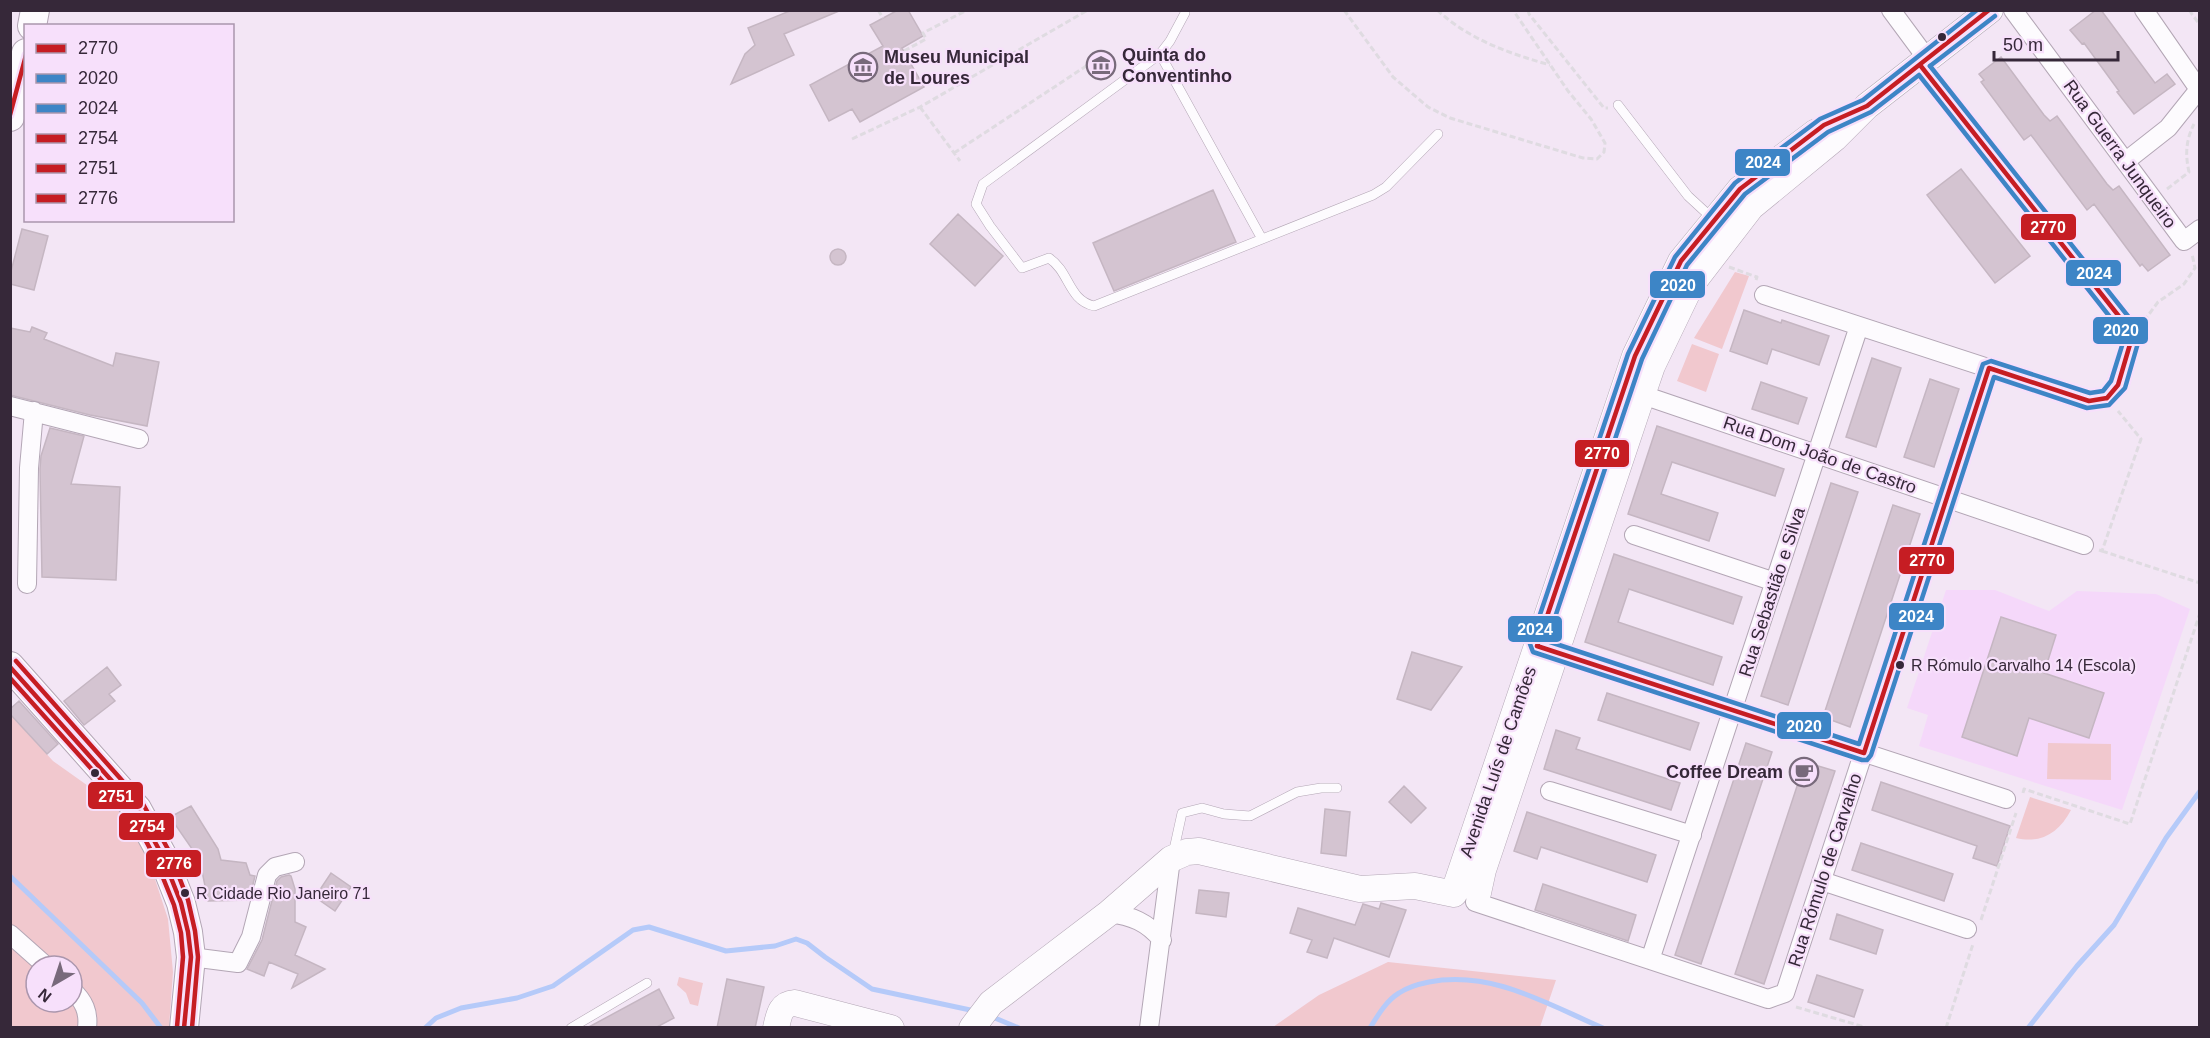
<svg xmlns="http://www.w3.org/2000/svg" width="2210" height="1038" viewBox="0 0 2210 1038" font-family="Arial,sans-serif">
	<rect width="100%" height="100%" fill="#f3e6f5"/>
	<path fill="#f5d8fa" d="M 1946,590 L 1995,590 L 2049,611 L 2077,591 L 2156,594 L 2190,609 L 2122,810 L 1919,746 L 1928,715 L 1907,708 Z"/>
	<path fill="#f1c8ce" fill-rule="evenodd" d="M 1735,272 L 1749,276 L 1722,349 L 1694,338 Z
		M 1692,344 L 1719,354 L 1706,392 L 1677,381 Z
		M 10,714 L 53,761 L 122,810 L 150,864 L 168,919 L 173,972 L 169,1027 L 11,1027 ZM 36,966 L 72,966 L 72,1002 L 36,1002 Z
		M 2048,743 L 2111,744 L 2111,780 L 2047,779 Z
		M 2030,797 L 2071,810 C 2059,833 2041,844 2016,838 Z
		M 1388,962 L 1556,980 L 1540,1027 L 1273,1027 L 1319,995 Z
		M 679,977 L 703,983 L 698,1006 L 690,1004 L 686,993 L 677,985 Z"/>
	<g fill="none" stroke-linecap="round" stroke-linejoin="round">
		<path stroke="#b5caf9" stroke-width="5" d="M 10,876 L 142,1003 L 161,1028
			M 990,1016 L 1019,1028
			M 425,1028 L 436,1018 L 461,1008 L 517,998 L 553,986 L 633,930 L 649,927 L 726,951 L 775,946 L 796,939 L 807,943 L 825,957 L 872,989 L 975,1011
			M 1370,1028 C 1378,1015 1386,1001 1399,993 C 1408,987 1419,984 1429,982 C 1492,970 1547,1004 1603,1028
			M 2028,1028 L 2077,966 L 2114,925 L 2166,838 L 2200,791"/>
	</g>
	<path fill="#d4c4d1" stroke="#c5b6c2" stroke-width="1.5" d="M 792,10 L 839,11 L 784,34 L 794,55 L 731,84 L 745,54 L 755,45 L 748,28 Z
		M 898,10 L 908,10 L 923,36 L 902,48 L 924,87 L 860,122 L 852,109 L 829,121 L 810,85 L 883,46 L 870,25 Z
		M 2096,10 L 2101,10 L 2155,83 L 2167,74 L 2175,84 L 2134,114 L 2117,92 L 2119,91 L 2084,43 L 2082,44 L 2070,30 Z
		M 2001,57 L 2044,115 L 2050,121 L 2057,116 L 2107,184 L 2113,190 L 2119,186 L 2170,255 L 2148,271 L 2142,264 L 2140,266 L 2094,204 L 2087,210 L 2031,135 L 2024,140 L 1981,82 L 1984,80 L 1979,74 Z
		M 1961,169 L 2030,256 L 1995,283 L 1927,195 Z
		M 1213,190 L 1236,242 L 1114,291 L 1093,243 Z
		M 958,214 L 1003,256 L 975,286 L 930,244 Z
		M 22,229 L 48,236 L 34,290 L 10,284 L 10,275 Z
		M830 257a8 8 0 1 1 16 0a8 8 0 1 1-16 0Z
		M 1744,310 L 1781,323 L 1782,320 L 1829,336 L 1819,365 L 1772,349 L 1767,364 L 1730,351 Z
		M 32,327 L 47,333 L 44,339 L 113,366 L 116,353 L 159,362 L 147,426 L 90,415 L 10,395 L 10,328 L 30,332 Z
		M 1872,358 L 1901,368 L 1876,447 L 1846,437 Z
		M 1930,379 L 1959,389 L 1934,467 L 1904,457 Z
		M 1761,382 L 1807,398 L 1798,424 L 1752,409 Z
		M 1657,426 L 1784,469 L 1775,496 L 1672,462 L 1661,494 L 1718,513 L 1709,541 L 1628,514 Z
		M 50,428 L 84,436 L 71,484 L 120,487 L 116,580 L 42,577 L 40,469 L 41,456 Z
		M 1831,483 L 1858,492 L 1788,705 L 1761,696 Z
		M 1893,505 L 1920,514 L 1850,727 L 1823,717 Z
		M 1614,554 L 1742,597 L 1733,624 L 1629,589 L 1618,622 L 1722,657 L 1713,685 L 1585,642 Z
		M 2001,617 L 2056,635 L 2044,673 L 2104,693 L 2089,738 L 2029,718 L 2017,756 L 1962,737 Z
		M 1412,652 L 1462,667 L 1431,710 L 1397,699 Z
		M 107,667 L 121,685 L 109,694 L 115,701 L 84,725 L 64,701 Z
		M 1607,693 L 1699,723 L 1690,750 L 1598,720 Z
		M 19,701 L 58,744 L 47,754 L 10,714 L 10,709 Z
		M 1556,730 L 1580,738 L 1576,749 L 1680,783 L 1671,810 L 1544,769 Z
		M 1746,743 L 1772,752 L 1701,964 L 1675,955 Z
		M 1805,762 L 1835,771 L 1764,984 L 1735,974 Z
		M 1881,782 L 2010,826 L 1997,866 L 1973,858 L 1977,846 L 1872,810 Z
		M 1404,786 L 1426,808 L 1411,823 L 1389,802 Z
		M 191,806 L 218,849 L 221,860 L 246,863 L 250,875 L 255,876 L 249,900 L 208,901 L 201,866 L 197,856 L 170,817 Z
		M 1325,809 L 1350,812 L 1346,856 L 1321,853 Z
		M 1527,812 L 1656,855 L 1647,882 L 1541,847 L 1537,859 L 1514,851 Z
		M 1861,843 L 1953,874 L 1944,901 L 1852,870 Z
		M 331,873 L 351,887 L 335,911 L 315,897 Z
		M 289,875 L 291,876 L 295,889 L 295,922 L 306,927 L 295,955 L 325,969 L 292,988 L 298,974 L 269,962 L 264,976 L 247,969 L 262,940 L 277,881 L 281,877 Z
		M 1543,884 L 1636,915 L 1628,941 L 1535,910 Z
		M 1199,890 L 1229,893 L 1226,917 L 1196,913 Z
		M 1381,903 L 1406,910 L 1389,957 L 1334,938 L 1327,958 L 1307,952 L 1312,940 L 1290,933 L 1298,908 L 1355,925 L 1363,904 L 1379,909 Z
		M 1837,914 L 1883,930 L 1876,954 L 1830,939 Z
		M 1817,975 L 1863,990 L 1854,1017 L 1808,1002 Z
		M 727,979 L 764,987 L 755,1028 L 717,1028 Z
		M 659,989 L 674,1018 L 655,1028 L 587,1028 Z"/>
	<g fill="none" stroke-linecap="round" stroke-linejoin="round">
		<g stroke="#b3a6b5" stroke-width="10">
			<path id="lane" d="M 1185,13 L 1170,41 L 1160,54 L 983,184 L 976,204 L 990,226 L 1022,268 L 1049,258 C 1070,272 1068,300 1094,306 L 1373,195 L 1386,187 L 1438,134
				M 1160,54 L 1262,239
				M 1618,105 L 1688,196 L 1713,219
				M 1173,854 L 1182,813 L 1202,808 L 1224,814 L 1250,816 L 1297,792 L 1321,788 L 1337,788
				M 571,1028 L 647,983"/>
		</g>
		<g stroke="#b3a6b5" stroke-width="20">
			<path id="street" d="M 1891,10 L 1928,60
				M 2013,10 L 2184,241 L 2200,229
				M 2144,10 L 2198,88
				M 2126,161 L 2168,128 L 2200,88
				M 1764,295 L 2089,401 L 2107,398 L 2118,385 L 2133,334 L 1920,65
				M 1631,391 L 2084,545
				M 10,406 L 139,439
				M 1634,535 L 1775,582
				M 27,584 L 29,468 L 34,411
				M 1544,648 L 2006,799
				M 1550,791 L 1692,835
				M 1822,881 L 1967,929
				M 1475,902 L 1768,999 L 1785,993 L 1989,368
				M 1109,913 C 1132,916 1147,922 1162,940
				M 10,934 L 46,966
				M 191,957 L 238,963 L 251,937 L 267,875 L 275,867 L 295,862
				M 1650,960 L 1859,326
				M 72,990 C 84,1001 89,1012 87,1028
				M 1149,1028 L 1171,859"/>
		</g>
		<g stroke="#b3a6b5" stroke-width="27">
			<path id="secondary" d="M 1456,886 L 1635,356 L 1681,261 L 1740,189 L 1816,132
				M 1478,893 L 1483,870 L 1642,395 L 1652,366 L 1691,285 L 1751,207 L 1835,138 L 1867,106 L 1990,10
				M 776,1028 C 779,1015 780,1004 795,1003 L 891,1028
				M 972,1028 L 991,1003 L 1109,913 L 1171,859 L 1187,852 L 1199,851 L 1360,889 L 1415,886 L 1454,894"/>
		</g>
		<g stroke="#b3a6b5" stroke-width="30">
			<path id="primary" d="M 32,26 L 35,10
				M 10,117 L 26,53
				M 10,666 L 137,809 L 162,855 L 181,903 L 188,932 L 191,957 L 184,1028"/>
		</g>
		<path stroke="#dfdbe1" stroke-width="3" stroke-dasharray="6 3" stroke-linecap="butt" d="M 878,10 L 883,18
			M 1344,10 L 1393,77 L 1428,107 L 1450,118 L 1583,158 L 1597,159 L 1604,152 L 1605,143 L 1591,119 L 1568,91 L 1513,10
			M 1437,10 C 1470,40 1508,53 1550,65
			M 1528,10 L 1529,14 L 1604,108 L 1608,108
			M 2189,10 L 2200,25
			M 904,51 L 926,39 L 923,33 L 967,10
			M 920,107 L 960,161
			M 852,139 L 920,107 L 1088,10
			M 954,153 L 1106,53
			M 2167,189 L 2189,172 C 2185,154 2186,140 2194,124
			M 1729,267 L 1757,277 L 1756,280
			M 2144,321 L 2158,302 L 2184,284 L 2195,268 L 2192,254
			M 2099,550 L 2102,551 L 2141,439 L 2118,411
			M 2102,551 L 2200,583
			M 2023,793 L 2024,789 L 2130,824 L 2200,613
			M 1981,920 L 2016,813
			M 1796,1007 L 1868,1028
			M 1946,1028 L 1973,944"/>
		<use href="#lane" stroke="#fdfbfe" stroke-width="9"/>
		<use href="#street" stroke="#fdfbfe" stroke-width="18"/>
		<use href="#secondary" stroke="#fdfbfe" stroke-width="26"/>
		<use href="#primary" stroke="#fdfbfe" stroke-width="28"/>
		<g stroke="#f7e0fb" stroke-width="9">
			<path id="bus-1" d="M 1920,65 L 2133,334 L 2118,385 L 2107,398
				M 1989,368 L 2089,401 L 2107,398
				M 1537,646 L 1635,356 L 1681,261 L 1740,189 L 1824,125 L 1867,106 L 1989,10
				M 1537,646 L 1864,753
				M 1864,753 L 1989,368"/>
		</g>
		<g stroke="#f7e0fb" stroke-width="9">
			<path id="bus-2" d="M 1930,66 L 1995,16
				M 1919,75 L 2125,336 L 2111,381 L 2103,391 L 2090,393 L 1991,361 L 1983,364 L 1859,744 L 1547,641 L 1642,359 L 1687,265 L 1745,194 L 1828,132 L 1871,112 Z"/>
		</g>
		<g stroke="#f7e0fb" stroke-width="9">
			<path id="bus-3" d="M 1930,66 L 2139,330 L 2140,336 L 2125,388 L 2109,405 L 2087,408 L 1994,377 L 1871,755 L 1867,760 L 1862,760 L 1533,652 L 1530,644 L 1628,354 L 1675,257 L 1735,183 L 1820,119 L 1863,100 L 1977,10"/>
		</g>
		<g stroke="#f7e0fb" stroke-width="9">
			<path id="bus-4" d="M 10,115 L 26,55
				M 10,667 L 137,809 L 162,855 L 181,903 L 188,932 L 191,957 L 184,1028"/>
		</g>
		<g stroke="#f7e0fb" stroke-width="9">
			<path id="bus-5" d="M 10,678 L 131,813 L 155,858 L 174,905 L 181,933 L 183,957 L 177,1027"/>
		</g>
		<g stroke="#f7e0fb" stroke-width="9">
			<path id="bus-6" d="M 16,661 L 143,804 L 169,851 L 188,900 L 195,931 L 198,957 L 192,1028"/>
		</g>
		<use href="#bus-1" stroke="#c61d23" stroke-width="4.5"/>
		<use href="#bus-2" stroke="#3d85c6" stroke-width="4.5"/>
		<use href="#bus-3" stroke="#3d85c6" stroke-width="4.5"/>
		<use href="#bus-4" stroke="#c61d23" stroke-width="4.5"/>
		<use href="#bus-5" stroke="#c61d23" stroke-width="4.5"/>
		<use href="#bus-6" stroke="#c61d23" stroke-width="4.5"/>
	</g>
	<defs>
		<g id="museum-ring" transform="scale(1.5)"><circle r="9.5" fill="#f7e0fb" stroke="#786a7b" stroke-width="1.5"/><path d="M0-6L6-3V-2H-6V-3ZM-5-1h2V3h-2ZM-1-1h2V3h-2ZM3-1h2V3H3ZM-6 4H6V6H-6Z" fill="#786a7b"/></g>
		<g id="cafe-ring" transform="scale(1.5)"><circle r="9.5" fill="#f7e0fb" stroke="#786a7b" stroke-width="1.5"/><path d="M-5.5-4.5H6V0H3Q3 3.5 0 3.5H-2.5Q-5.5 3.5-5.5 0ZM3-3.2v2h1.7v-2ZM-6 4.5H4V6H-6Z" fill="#786a7b"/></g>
	</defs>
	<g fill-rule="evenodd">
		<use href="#museum-ring" x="1101" y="65"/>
		<use href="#museum-ring" x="863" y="67"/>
		<use href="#cafe-ring" x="1804" y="772"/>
	</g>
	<g fill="#362839" stroke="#f7e0fb" stroke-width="2">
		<circle cx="1942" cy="37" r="5"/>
		<circle cx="1900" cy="665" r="5"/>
		<circle cx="95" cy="773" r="5"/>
		<circle cx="185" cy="893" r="5"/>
	</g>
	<g text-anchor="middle" stroke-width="4.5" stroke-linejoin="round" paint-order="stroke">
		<g font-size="16" fill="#362839" stroke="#f7e0fb" text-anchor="start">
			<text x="1911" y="671">R Rómulo Carvalho 14 (Escola)</text>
			<text x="196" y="899">R Cidade Rio Janeiro 71</text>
		</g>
		<g font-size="18" font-weight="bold" fill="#362839" stroke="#f7e0fb" text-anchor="start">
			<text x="1122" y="61">Quinta do<tspan x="1122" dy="21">Conventinho</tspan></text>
			<text x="884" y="63">Museu Municipal<tspan x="884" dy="21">de Loures</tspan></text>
			<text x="1783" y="778" text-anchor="end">Coffee Dream</text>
		</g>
		<g font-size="18" fill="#362839" stroke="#f7e0fb">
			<text transform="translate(2120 154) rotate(54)" y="6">Rua Guerra Junqueiro</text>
			<text transform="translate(1820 455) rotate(19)" y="6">Rua Dom João de Castro</text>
			<text transform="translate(1772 592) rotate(-72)" y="6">Rua Sebastião e Silva</text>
			<text transform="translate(1498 762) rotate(-71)" y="6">Avenida Luís de Camões</text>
			<text transform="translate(1825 870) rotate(-72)" y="6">Rua Rómulo de Carvalho</text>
		</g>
	</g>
	<g stroke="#f7e0fb" stroke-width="2">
		<rect x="1734" y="148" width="57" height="29" rx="6" fill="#3d85c6"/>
		<rect x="2020" y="213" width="57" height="28" rx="6" fill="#c61d23"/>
		<rect x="2065" y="259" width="57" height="28" rx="6" fill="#3d85c6"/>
		<rect x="1649" y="270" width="57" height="29" rx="6" fill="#3d85c6"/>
		<rect x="2092" y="316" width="57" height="29" rx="6" fill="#3d85c6"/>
		<rect x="1574" y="439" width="56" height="29" rx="6" fill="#c61d23"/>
		<rect x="1898" y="546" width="57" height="29" rx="6" fill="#c61d23"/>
		<rect x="1888" y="602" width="57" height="29" rx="6" fill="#3d85c6"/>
		<rect x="1507" y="615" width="56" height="28" rx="6" fill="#3d85c6"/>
		<rect x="1776" y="711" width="56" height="29" rx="6" fill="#3d85c6"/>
		<rect x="87" y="781" width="57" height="29" rx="6" fill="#c61d23"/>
		<rect x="118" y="812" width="57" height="29" rx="6" fill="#c61d23"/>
		<rect x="145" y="849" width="57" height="29" rx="6" fill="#c61d23"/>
	</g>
	<g font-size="16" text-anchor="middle" font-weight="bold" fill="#fff">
		<text x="1763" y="168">2024</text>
		<text x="2048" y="233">2770</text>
		<text x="2094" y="279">2024</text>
		<text x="1678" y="291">2020</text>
		<text x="2121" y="336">2020</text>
		<text x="1602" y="459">2770</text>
		<text x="1927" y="566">2770</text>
		<text x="1916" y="622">2024</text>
		<text x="1535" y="635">2024</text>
		<text x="1804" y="732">2020</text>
		<text x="116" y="802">2751</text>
		<text x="147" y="832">2754</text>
		<text x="174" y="869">2776</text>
	</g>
	<rect width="2210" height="1038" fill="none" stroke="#362839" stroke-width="24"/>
	<rect x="24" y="24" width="210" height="198" fill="#f7e0fb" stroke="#aa96ad" stroke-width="1.5"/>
	<rect x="36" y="44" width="30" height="9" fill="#c61d23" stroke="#aa96ad" stroke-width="1.5"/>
	<text x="78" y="54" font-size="18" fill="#362839">2770</text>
	<rect x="36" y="74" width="30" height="9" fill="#3d85c6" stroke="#aa96ad" stroke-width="1.5"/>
	<text x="78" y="84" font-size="18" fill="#362839">2020</text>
	<rect x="36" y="104" width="30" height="9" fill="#3d85c6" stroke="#aa96ad" stroke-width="1.5"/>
	<text x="78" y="114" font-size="18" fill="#362839">2024</text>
	<rect x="36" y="134" width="30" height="9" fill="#c61d23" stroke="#aa96ad" stroke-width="1.5"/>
	<text x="78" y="144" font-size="18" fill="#362839">2754</text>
	<rect x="36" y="164" width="30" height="9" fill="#c61d23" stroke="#aa96ad" stroke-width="1.5"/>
	<text x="78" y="174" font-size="18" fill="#362839">2751</text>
	<rect x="36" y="194" width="30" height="9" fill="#c61d23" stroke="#aa96ad" stroke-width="1.5"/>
	<text x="78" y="204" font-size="18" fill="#362839">2776</text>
	<g transform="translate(54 984) rotate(219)"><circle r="28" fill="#f7e0fb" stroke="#aa96ad" stroke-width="1.5"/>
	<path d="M0-4.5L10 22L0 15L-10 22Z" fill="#786a7b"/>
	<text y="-9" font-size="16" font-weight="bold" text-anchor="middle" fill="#362839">N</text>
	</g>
	<path d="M1994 51v9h124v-9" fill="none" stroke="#362839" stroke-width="3"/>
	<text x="2003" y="51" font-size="18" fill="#362839" stroke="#f7e0fb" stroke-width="4.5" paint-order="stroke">50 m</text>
</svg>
